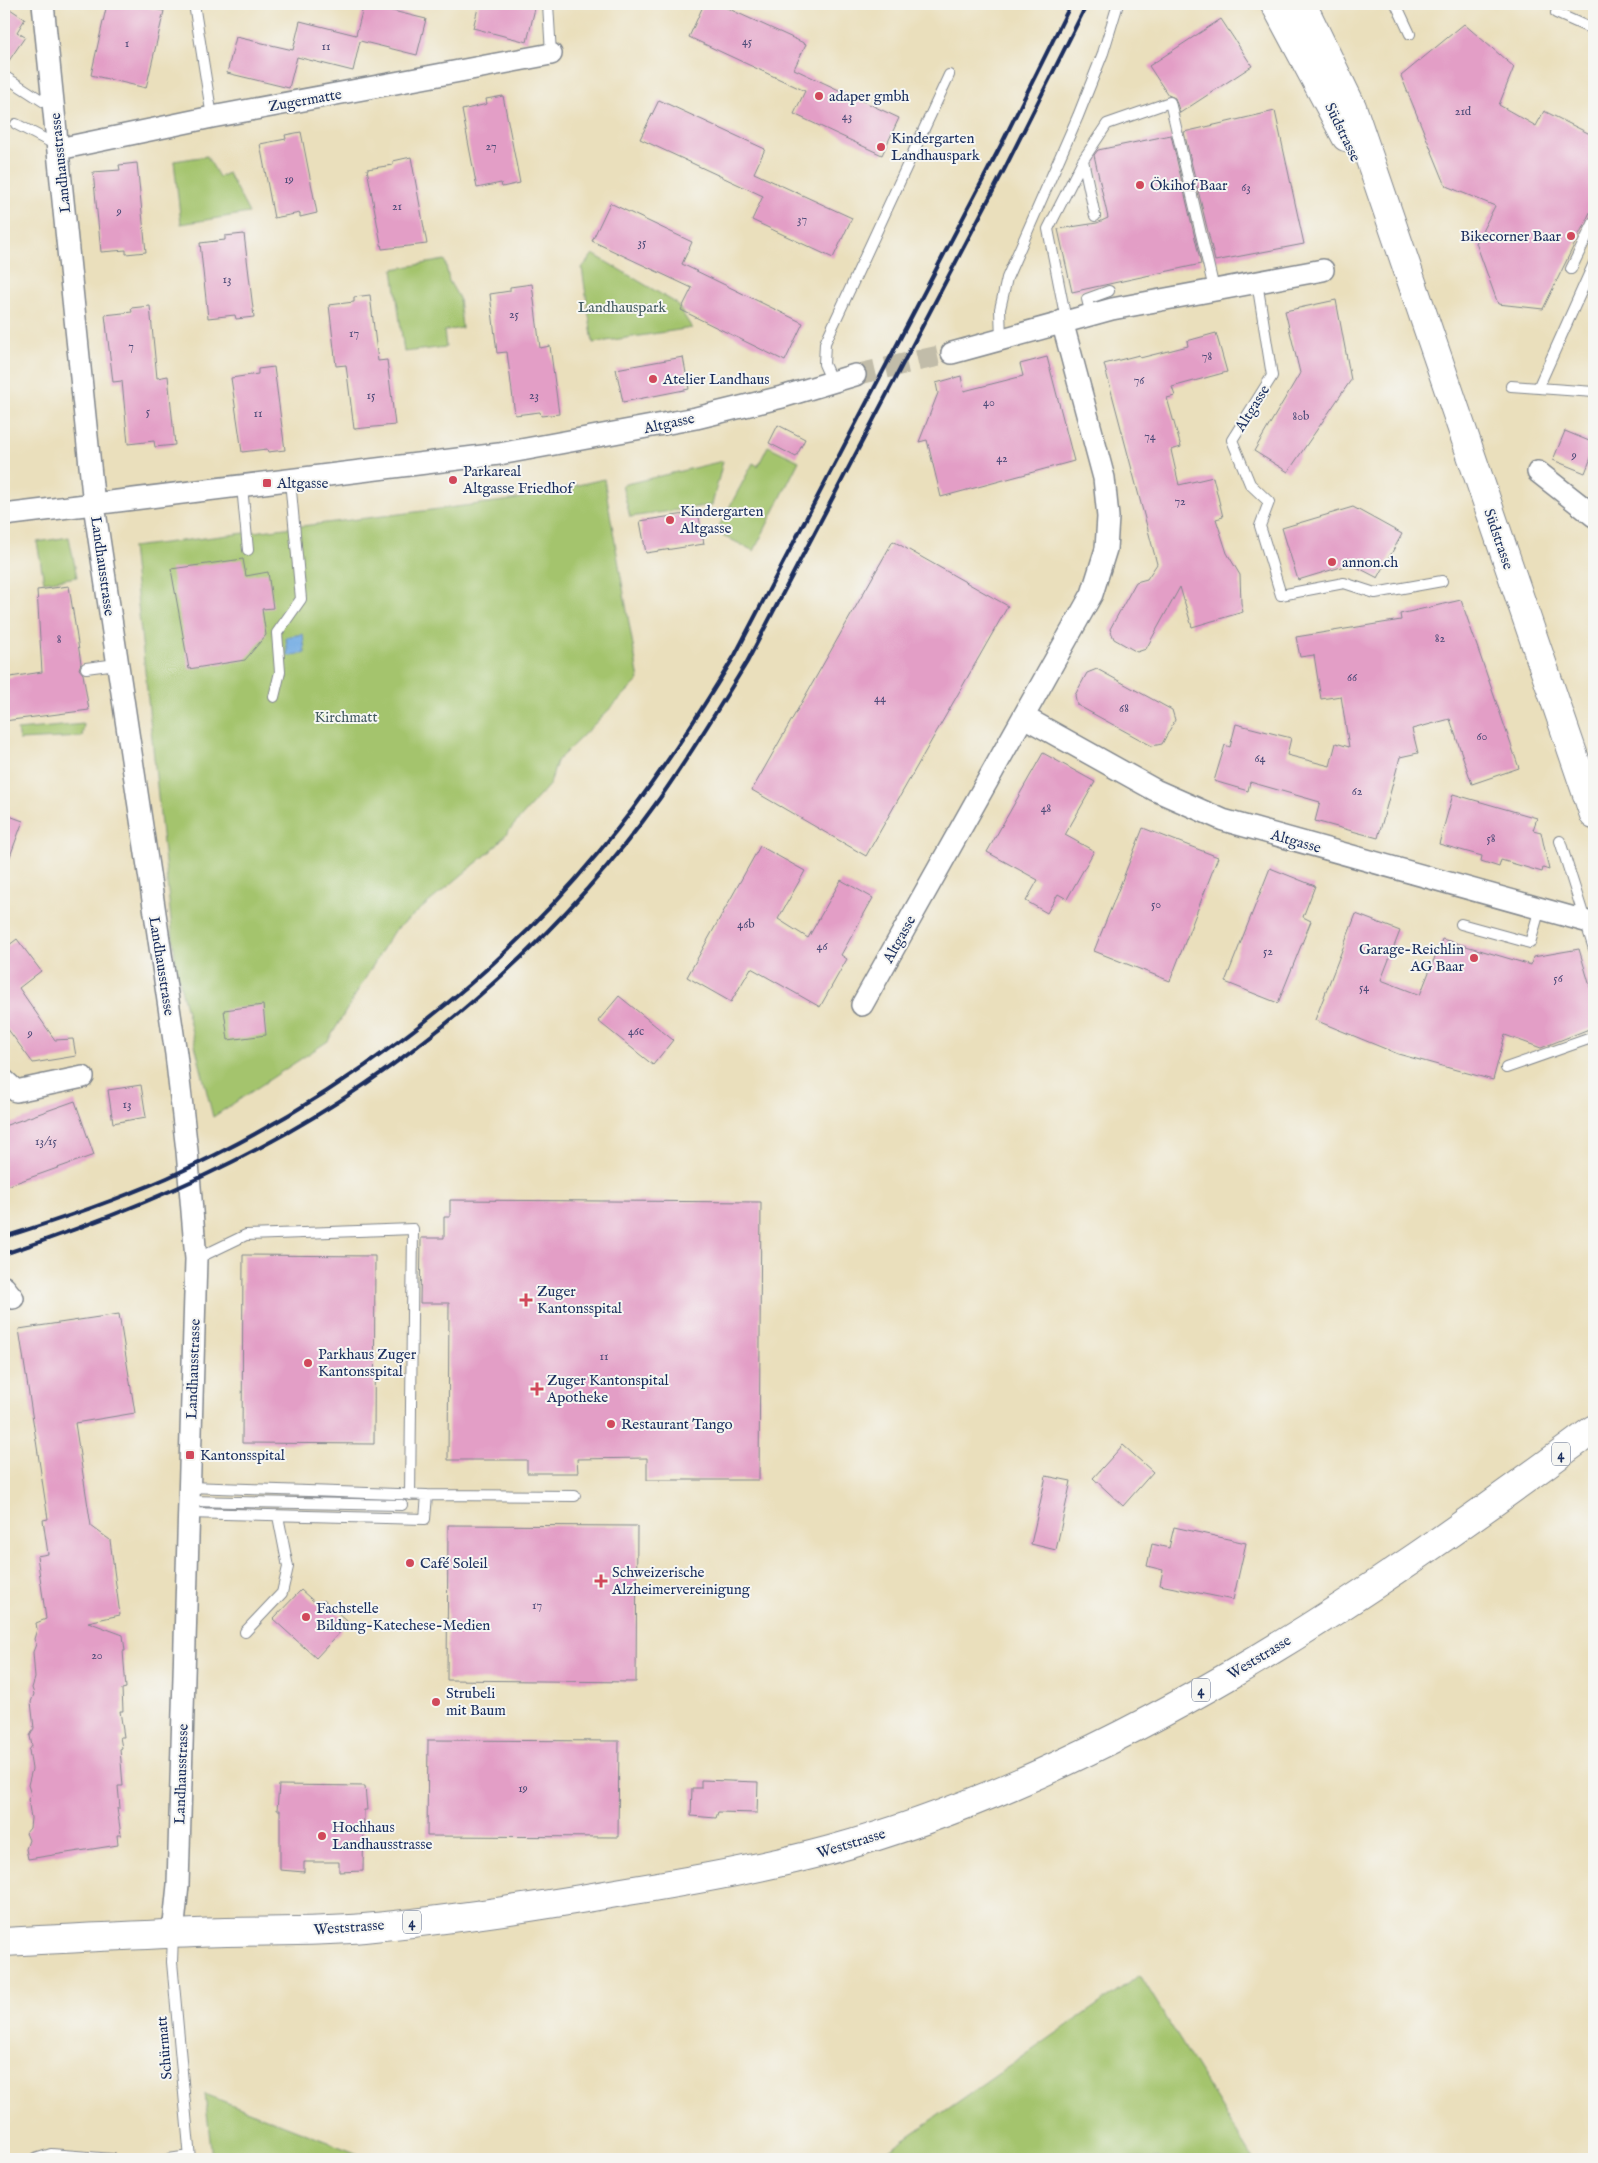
<svg xmlns="http://www.w3.org/2000/svg" width="1598" height="2163" viewBox="0 0 1598 2163" font-family="'IM FELL English',serif">
	<rect width="100%" height="100%" fill="#f6f6f2"/>
	<filter id="ink" filterUnits="userSpaceOnUse"><feTurbulence type="fractalNoise" baseFrequency=".02" numOctaves="2"/><feDisplacementMap in="SourceGraphic" scale="10" xChannelSelector="R" yChannelSelector="G"/><feConvolveMatrix kernelMatrix="1 2 1 2 8 2 1 2 1" color-interpolation-filters="sRGB"/></filter>
	<filter id="wash" filterUnits="userSpaceOnUse"><feTurbulence type="fractalNoise" baseFrequency=".0096" numOctaves="4" result="noise"/><feDisplacementMap in="SourceGraphic" scale="20" xChannelSelector="R" yChannelSelector="G"/><feGaussianBlur stdDeviation="1.12" result="paint"/><feColorMatrix in="noise" values="0 0 0 0 0 0 0 0 0 0 0 0 0 0 0 0 0 1.4 0 .05"/><feComposite in="paint" operator="in"/></filter>
	<g filter="url(#wash)">
		<rect width="100%" height="100%" fill="#eadfbc"/>
		<path fill="#a4c46d" stroke="#607a66" d="M 207,156 L 219,177 L 228,173 L 249,213 L 181,224 L 174,161 Z
			M 593,254 L 676,303 L 692,328 L 593,343 L 582,268 Z
			M 445,260 L 449,281 L 459,298 L 462,328 L 444,331 L 446,347 L 404,352 L 393,269 Z
			M 768,446 L 799,461 L 754,551 L 716,532 L 753,463 L 758,466 Z
			M 723,461 L 712,505 L 630,517 L 622,485 Z
			M 604,479 L 639,680 L 557,761 L 550,784 L 492,850 L 393,932 L 328,1041 L 213,1117 L 176,968 L 132,547 L 512,500 Z
			M 69,537 L 77,577 L 44,582 L 37,542 Z
			M 84,724 L 82,737 L 19,740 L 17,730 Z
			M 1140,1975 L 1253,2159 L 876,2159 Z
			M 205,2094 L 371,2159 L 212,2159 Z"/>
		<path fill="#73ace3" stroke="#476ea0" d="M 303,634 L 305,653 L 288,656 L 286,637 Z"/>
		<g id="blocks">
			<path fill="#e39ec6" d="M 107,4 L 132,4 L 164,11 L 146,88 L 91,75 Z
				M 364,4 L 426,19 L 417,55 L 360,41 L 353,71 L 297,57 L 289,88 L 227,73 L 236,37 L 293,50 L 300,21 L 356,35 Z
				M 479,4 L 536,4 L 527,42 L 473,28 Z
				M 704,4 L 718,4 L 806,44 L 794,69 L 899,118 L 882,155 L 794,114 L 805,91 L 689,37 Z
				M 4,5 L 25,19 L 17,32 L 25,37 L 4,68 Z
				M 1221,19 L 1252,66 L 1180,113 L 1175,98 L 1168,95 L 1149,66 Z
				M 1464,24 L 1514,67 L 1499,105 L 1536,126 L 1544,111 L 1594,136 L 1594,204 L 1543,309 L 1498,304 L 1476,243 L 1495,206 L 1446,186 L 1401,76 Z
				M 503,96 L 520,183 L 502,187 L 501,183 L 477,188 L 462,110 L 487,104 L 486,99 Z
				M 659,100 L 765,149 L 754,173 L 852,218 L 833,258 L 752,220 L 763,196 L 640,139 Z
				M 1275,111 L 1304,244 L 1215,261 L 1184,132 Z
				M 301,132 L 317,213 L 300,217 L 300,213 L 274,218 L 260,144 L 286,139 L 285,135 Z
				M 1171,135 L 1201,264 L 1072,292 L 1058,229 L 1097,223 L 1108,218 L 1094,155 L 1098,150 Z
				M 411,157 L 427,244 L 382,249 L 367,169 L 393,165 L 393,161 Z
				M 137,163 L 146,252 L 126,254 L 126,250 L 101,252 L 93,172 L 120,170 L 119,165 Z
				M 610,203 L 692,242 L 682,264 L 803,323 L 785,361 L 681,310 L 692,288 L 592,241 Z
				M 244,234 L 254,317 L 236,319 L 235,315 L 208,318 L 200,243 L 225,240 L 225,236 Z
				M 532,284 L 540,348 L 550,346 L 559,414 L 541,416 L 540,412 L 515,415 L 507,352 L 497,353 L 490,294 L 510,291 L 510,287 Z
				M 370,295 L 378,361 L 387,360 L 395,425 L 354,429 L 346,365 L 336,366 L 329,305 L 354,302 L 354,297 Z
				M 1336,300 L 1351,380 L 1288,472 L 1254,451 L 1300,373 L 1285,311 Z
				M 150,306 L 157,378 L 168,376 L 175,445 L 155,447 L 154,441 L 128,444 L 122,381 L 113,382 L 105,315 L 132,312 L 131,308 Z
				M 1216,333 L 1227,372 L 1172,387 L 1175,396 L 1167,398 L 1181,447 L 1171,450 L 1179,485 L 1213,477 L 1223,517 L 1216,519 L 1227,553 L 1240,575 L 1241,603 L 1243,612 L 1192,627 L 1180,587 L 1146,649 L 1137,652 L 1114,639 L 1110,629 L 1136,582 L 1147,579 L 1157,564 L 1104,364 L 1139,355 L 1140,358 L 1188,346 L 1187,341 Z
				M 683,357 L 689,389 L 623,402 L 616,369 Z
				M 1047,357 L 1074,461 L 941,497 L 927,440 L 919,442 L 938,393 L 936,383 L 961,376 L 964,391 L 1023,376 L 1020,364 Z
				M 274,367 L 285,450 L 268,452 L 267,449 L 242,452 L 231,378 L 258,374 L 258,369 Z
				M 778,425 L 805,439 L 796,457 L 769,443 Z
				M 1565,431 L 1594,443 L 1594,450 L 1585,473 L 1553,460 Z
				M 1353,507 L 1402,534 L 1378,578 L 1351,564 L 1298,580 L 1282,528 Z
				M 698,512 L 704,544 L 646,553 L 640,521 Z
				M 893,541 L 1008,606 L 866,856 L 752,790 Z
				M 243,559 L 246,576 L 268,572 L 273,608 L 262,609 L 266,635 L 245,660 L 189,669 L 171,569 Z
				M 69,586 L 81,663 L 79,669 L 83,674 L 89,710 L 4,721 L 4,678 L 42,672 L 37,590 Z
				M 1461,600 L 1519,768 L 1472,784 L 1450,719 L 1412,729 L 1418,753 L 1400,757 L 1378,838 L 1315,821 L 1320,802 L 1250,782 L 1248,791 L 1214,781 L 1225,745 L 1230,747 L 1236,724 L 1291,738 L 1287,755 L 1330,766 L 1336,743 L 1349,747 L 1341,696 L 1321,699 L 1314,655 L 1300,657 L 1296,637 L 1401,620 L 1400,614 Z
				M 1097,669 L 1172,710 L 1175,720 L 1162,744 L 1152,746 L 1077,705 L 1075,695 L 1087,673 Z
				M 1043,753 L 1095,782 L 1065,835 L 1094,851 L 1067,899 L 1058,894 L 1047,913 L 1026,901 L 1038,880 L 987,852 Z
				M 1453,794 L 1537,818 L 1533,830 L 1541,832 L 1549,870 L 1543,868 L 1542,872 L 1501,860 L 1499,867 L 1481,861 L 1482,856 L 1439,844 Z
				M 4,814 L 23,821 L 6,867 L 4,867 Z
				M 1143,828 L 1218,857 L 1170,981 L 1094,951 Z
				M 760,846 L 805,871 L 778,919 L 808,938 L 841,880 L 873,898 L 841,955 L 847,959 L 820,1007 L 751,968 L 731,1002 L 687,977 Z
				M 1270,868 L 1315,886 L 1303,917 L 1311,921 L 1278,1003 L 1225,982 Z
				M 1356,914 L 1400,931 L 1381,980 L 1420,995 L 1442,939 L 1531,965 L 1533,957 L 1579,949 L 1594,1000 L 1594,1027 L 1541,1048 L 1505,1035 L 1493,1080 L 1398,1054 L 1315,1020 Z
				M 17,939 L 41,971 L 19,988 L 55,1040 L 73,1039 L 76,1056 L 33,1063 L 4,1024 L 4,949 Z
				M 619,996 L 673,1040 L 653,1065 L 598,1021 Z
				M 263,1005 L 266,1035 L 228,1040 L 224,1010 Z
				M 141,1085 L 146,1117 L 113,1123 L 108,1090 Z
				M 75,1101 L 94,1155 L 4,1187 L 4,1126 Z
				M 450,1200 L 761,1202 L 759,1480 L 647,1480 L 647,1458 L 577,1459 L 578,1473 L 527,1473 L 527,1460 L 448,1460 L 449,1303 L 420,1303 L 421,1238 L 444,1238 L 444,1217 L 450,1217 Z
				M 243,1255 L 375,1256 L 374,1444 L 242,1443 Z
				M 119,1314 L 135,1413 L 75,1423 L 91,1526 L 110,1540 L 120,1615 L 88,1622 L 123,1635 L 125,1651 L 123,1651 L 126,1688 L 122,1689 L 123,1711 L 120,1711 L 124,1737 L 120,1737 L 122,1748 L 120,1749 L 123,1786 L 118,1786 L 120,1808 L 117,1808 L 121,1835 L 117,1835 L 118,1845 L 28,1859 L 26,1849 L 29,1840 L 26,1833 L 30,1828 L 31,1818 L 28,1799 L 31,1795 L 28,1785 L 32,1769 L 29,1750 L 32,1746 L 30,1736 L 34,1728 L 31,1702 L 34,1694 L 32,1688 L 35,1678 L 33,1652 L 36,1644 L 34,1639 L 37,1629 L 36,1623 L 46,1619 L 37,1556 L 48,1554 L 43,1520 L 48,1519 L 19,1329 Z
				M 1123,1445 L 1153,1472 L 1123,1506 L 1093,1478 Z
				M 1046,1476 L 1071,1481 L 1056,1550 L 1031,1544 Z
				M 448,1525 L 637,1526 L 636,1682 L 447,1680 Z
				M 1174,1527 L 1246,1543 L 1233,1600 L 1160,1585 L 1163,1570 L 1147,1566 L 1152,1544 L 1169,1548 Z
				M 301,1590 L 319,1606 L 324,1600 L 347,1621 L 341,1628 L 342,1630 L 316,1658 L 273,1619 Z
				M 428,1740 L 619,1741 L 618,1837 L 427,1836 Z
				M 701,1780 L 758,1782 L 757,1813 L 718,1812 L 716,1818 L 691,1816 L 692,1788 L 701,1788 Z
				M 279,1785 L 365,1786 L 367,1810 L 364,1810 L 363,1871 L 339,1872 L 339,1862 L 304,1862 L 304,1872 L 280,1870 L 280,1810 L 277,1810 Z"/>
		</g>
	</g>
	<g filter="url(#ink)">
		<use href="#blocks" fill-opacity="0" stroke="#82878d" stroke-width="1"/>
		<g fill="none" stroke-linecap="round" stroke-linejoin="round">
			<path stroke="#c1bca9" stroke-width="21" stroke-dasharray="21 11" stroke-linecap="butt" d="M 855,375 L 952,353"/>
			<g stroke="#82878d" stroke-width="12">
				<path id="lane" d="M 194,4 L 212,117
					M 548,4 L 551,54
					M 1396,4 L 1410,34
					M 1556,13 L 1594,30
					M 4,76 L 52,107
					M 16,124 L 58,146
					M 1095,216 L 1083,160 L 1107,124 L 1170,102 L 1214,289
					M 1571,269 L 1594,222
					M 1257,282 L 1272,376 L 1232,440 L 1250,484 L 1269,502 L 1260,526 L 1281,595 L 1344,583 L 1375,593 L 1442,581
					M 1091,315 L 1087,299 L 1109,291
					M 1066,320 L 1048,229 L 1083,160
					M 1001,340 L 1000,309 L 1007,278 L 1078,116 L 1103,53 L 1118,4
					M 832,382 L 824,364 L 825,343 L 949,75
					M 1511,386 L 1594,392
					M 1538,388 L 1594,263
					M 242,486 L 248,550
					M 86,668 L 117,664
					M 274,697 L 280,672 L 277,633 L 301,599 L 290,480
					M 1560,841 L 1594,949
					M 1461,924 L 1530,943 L 1540,908
					M 1506,1068 L 1594,1037
					M 196,1259 L 246,1235 L 413,1229 L 410,1495
					M 427,1495 L 575,1496
					M 188,1501 L 402,1505
					M 188,1513 L 425,1519 L 427,1495 L 189,1487
					M 245,1632 L 282,1593 L 288,1567 L 278,1516
					M 173,1935 L 172,1962 L 190,2159
					M 35,2159 L 51,2154 L 113,2159
					M 169,2159 L 189,2156"/>
			</g>
			<g stroke="#82878d" stroke-width="24">
				<path id="street" d="M 43,4 L 94,505 L 176,1054 L 187,1151 L 196,1259 L 178,1885 L 173,1934
					M 59,149 L 212,117 L 551,54
					M 952,353 L 1112,309 L 1323,270
					M 1538,472 L 1594,516
					M 4,515 L 499,454 L 696,418 L 782,397 L 855,375
					M 1024,717 L 1155,790 L 1223,820 L 1585,921
					M 862,1005 L 1092,594 L 1106,549 L 1108,517 L 1104,478 L 1062,321
					M 4,1080 L 16,1091 L 83,1077
					M 4,1287 L 13,1298"/>
			</g>
			<g stroke="#82878d" stroke-width="30">
				<path id="secondary" d="M 1275,4 L 1346,137
					M 1302,4 L 1352,107 L 1594,815"/>
			</g>
			<g stroke="#82878d" stroke-width="30">
				<path id="primary" d="M 4,1942 C 78,1938 153,1934 227,1932 C 273,1931 319,1932 364,1928 C 453,1920 541,1906 628,1891 C 696,1880 764,1868 830,1850 C 1110,1773 1364,1600 1594,1429"/>
			</g>
			<use href="#lane" stroke="#fff" stroke-width="10"/>
			<use href="#street" stroke="#fff" stroke-width="21"/>
			<use href="#secondary" stroke="#fff" stroke-width="28"/>
			<use href="#primary" stroke="#fff" stroke-width="28"/>
			<path stroke="#1b2f5e" stroke-width="4" d="M 4,1237 C 59,1220 114,1201 167,1178 C 331,1104 483,992 598,853 C 650,791 693,724 735,655 L 1001,145 L 1071,4
				M 4,1254 C 92,1225 179,1191 261,1147 C 414,1066 559,939 660,798 C 691,754 719,708 747,662 L 1005,168 L 1087,4"/>
		</g>
	</g>
	<g fill="#d1495b" stroke="#f6f6f2" stroke-width="2">
		<circle cx="819" cy="96" r="5"/>
		<circle cx="881" cy="147" r="5"/>
		<circle cx="1140" cy="185" r="5"/>
		<circle cx="1571" cy="236" r="5"/>
		<circle cx="653" cy="379" r="5"/>
		<circle cx="453" cy="480" r="5"/>
		<rect x="262" y="478" width="10" height="10" rx="2.5"/>
		<circle cx="670" cy="520" r="5"/>
		<circle cx="1332" cy="562" r="5"/>
		<circle cx="1474" cy="958" r="5"/>
		<path d="M523.5 1292.5h5v5h5v5h-5v5h-5v-5h-5v-5h5z"/>
		<circle cx="308" cy="1363" r="5"/>
		<path d="M534.5 1381.5h5v5h5v5h-5v5h-5v-5h-5v-5h5z"/>
		<circle cx="611" cy="1424" r="5"/>
		<rect x="185" y="1450" width="10" height="10" rx="2.5"/>
		<circle cx="410" cy="1563" r="5"/>
		<path d="M598.5 1573.5h5v5h5v5h-5v5h-5v-5h-5v-5h5z"/>
		<circle cx="306" cy="1617" r="5"/>
		<circle cx="436" cy="1702" r="5"/>
		<circle cx="322" cy="1836" r="5"/>
	</g>
	<g text-anchor="middle" stroke-width="4" stroke-linejoin="round" paint-order="stroke">
		<g font-size="12" fill="#4d4b78">
			<text x="747" y="45">45</text>
			<text x="127" y="47">1</text>
			<text x="326" y="50">11</text>
			<text x="1463" y="115">21d</text>
			<text x="847" y="120">43</text>
			<text x="491" y="150">27</text>
			<text x="289" y="183">19</text>
			<text x="1246" y="191">63</text>
			<text x="397" y="210">21</text>
			<text x="119" y="215">9</text>
			<text x="802" y="223">37</text>
			<text x="642" y="246">35</text>
			<text x="227" y="283">13</text>
			<text x="514" y="318">25</text>
			<text x="354" y="337">17</text>
			<text x="131" y="350">7</text>
			<text x="1207" y="360">78</text>
			<text x="1139" y="384">76</text>
			<text x="371" y="399">15</text>
			<text x="534" y="399">23</text>
			<text x="989" y="406">40</text>
			<text x="148" y="415">5</text>
			<text x="258" y="417">11</text>
			<text x="1301" y="420">80b</text>
			<text x="1150" y="440">74</text>
			<text x="1574" y="459">9</text>
			<text x="1002" y="462">42</text>
			<text x="1180" y="505">72</text>
			<text x="1440" y="642">82</text>
			<text x="59" y="643">8</text>
			<text x="1352" y="681">66</text>
			<text x="880" y="702">44</text>
			<text x="1124" y="712">68</text>
			<text x="1482" y="740">60</text>
			<text x="1260" y="762">64</text>
			<text x="1357" y="795">62</text>
			<text x="1046" y="812">48</text>
			<text x="1491" y="842">58</text>
			<text x="1156" y="908">50</text>
			<text x="746" y="928">46b</text>
			<text x="822" y="950">46</text>
			<text x="1268" y="955">52</text>
			<text x="1558" y="982">56</text>
			<text x="1364" y="991">54</text>
			<text x="636" y="1035">46c</text>
			<text x="30" y="1037">9</text>
			<text x="127" y="1108">13</text>
			<text x="46" y="1145">13/15</text>
			<text x="604" y="1360">11</text>
			<text x="537" y="1609">17</text>
			<text x="97" y="1659">20</text>
			<text x="523" y="1792">19</text>
		</g>
		<g fill="#f6f6f2" stroke="#5d6b8a" stroke-width="1">
			<rect x="1552" y="1442.5" width="18" height="23" rx="4"/>
			<rect x="1192" y="1678.5" width="18" height="23" rx="4"/>
			<rect x="403" y="1910.5" width="18" height="23" rx="4"/>
		</g>
		<g font-size="14" font-weight="bold" fill="#1b2f5e">
			<text x="1561" y="1459">4</text>
			<text x="1201" y="1695">4</text>
			<text x="412" y="1927">4</text>
		</g>
		<g font-size="15" fill="#1b2f5e" stroke="#f6f6f2" text-anchor="start">
			<text x="829" y="101">adaper gmbh</text>
			<text x="891" y="143">Kindergarten<tspan x="891" dy="17">Landhauspark</tspan></text>
			<text x="1150" y="190">Ökihof Baar</text>
			<text x="1561" y="241" text-anchor="end">Bikecorner Baar</text>
			<text x="663" y="384">Atelier Landhaus</text>
			<text x="463" y="476">Parkareal<tspan x="463" dy="17">Altgasse Friedhof</tspan></text>
			<text x="277" y="488">Altgasse</text>
			<text x="680" y="516">Kindergarten<tspan x="680" dy="17">Altgasse</tspan></text>
			<text x="1342" y="567">annon.ch</text>
			<text x="1464" y="954" text-anchor="end">Garage-Reichlin<tspan x="1464" dy="17">AG Baar</tspan></text>
			<text x="537" y="1296">Zuger<tspan x="537" dy="17">Kantonsspital</tspan></text>
			<text x="318" y="1359">Parkhaus Zuger<tspan x="318" dy="17">Kantonsspital</tspan></text>
			<text x="547" y="1385">Zuger Kantonspital<tspan x="547" dy="17">Apotheke</tspan></text>
			<text x="621" y="1429">Restaurant Tango</text>
			<text x="200" y="1460">Kantonsspital</text>
			<text x="420" y="1568">Café Soleil</text>
			<text x="612" y="1577">Schweizerische<tspan x="612" dy="17">Alzheimervereinigung</tspan></text>
			<text x="316" y="1613">Fachstelle<tspan x="316" dy="17">Bildung-Katechese-Medien</tspan></text>
			<text x="446" y="1698">Strubeli<tspan x="446" dy="17">mit Baum</tspan></text>
			<text x="332" y="1832">Hochhaus<tspan x="332" dy="17">Landhausstrasse</tspan></text>
		</g>
		<g font-size="15" fill="#1b2f5e" stroke="#f6f6f2">
			<text transform="translate(305 100) rotate(-10)" y="5">Zugermatte</text>
			<text transform="translate(1343 132) rotate(64)" y="5">Südstrasse</text>
			<text transform="translate(60 163) rotate(-96)" y="5">Landhausstrasse</text>
			<text transform="translate(1252 408) rotate(-58)" y="5">Altgasse</text>
			<text transform="translate(669 423) rotate(-12)" y="5">Altgasse</text>
			<text transform="translate(1499 539) rotate(71)" y="5">Südstrasse</text>
			<text transform="translate(103 566) rotate(82)" y="5">Landhausstrasse</text>
			<text transform="translate(1296 841) rotate(16)" y="5">Altgasse</text>
			<text transform="translate(899 939) rotate(-61)" y="5">Altgasse</text>
			<text transform="translate(162 966) rotate(81)" y="5">Landhausstrasse</text>
			<text transform="translate(193 1369) rotate(-88)" y="5">Landhausstrasse</text>
			<text transform="translate(1259 1657) rotate(-31)" y="5">Weststrasse</text>
			<text transform="translate(181 1774) rotate(-88)" y="5">Landhausstrasse</text>
			<text transform="translate(851 1843) rotate(-17)" y="5">Weststrasse</text>
			<text transform="translate(349 1927) rotate(-4)" y="5">Weststrasse</text>
			<text transform="translate(164 2048) rotate(-95)" y="5">Schürmatt</text>
		</g>
		<g font-size="15" fill="#445c62" stroke="#f6f6f2">
			<text x="622" y="312">Landhauspark</text>
			<text x="346" y="722">Kirchmatt</text>
		</g>
	</g>
	<rect width="1598" height="2163" fill="none" stroke="#f6f6f2" stroke-width="20"/>
</svg>
